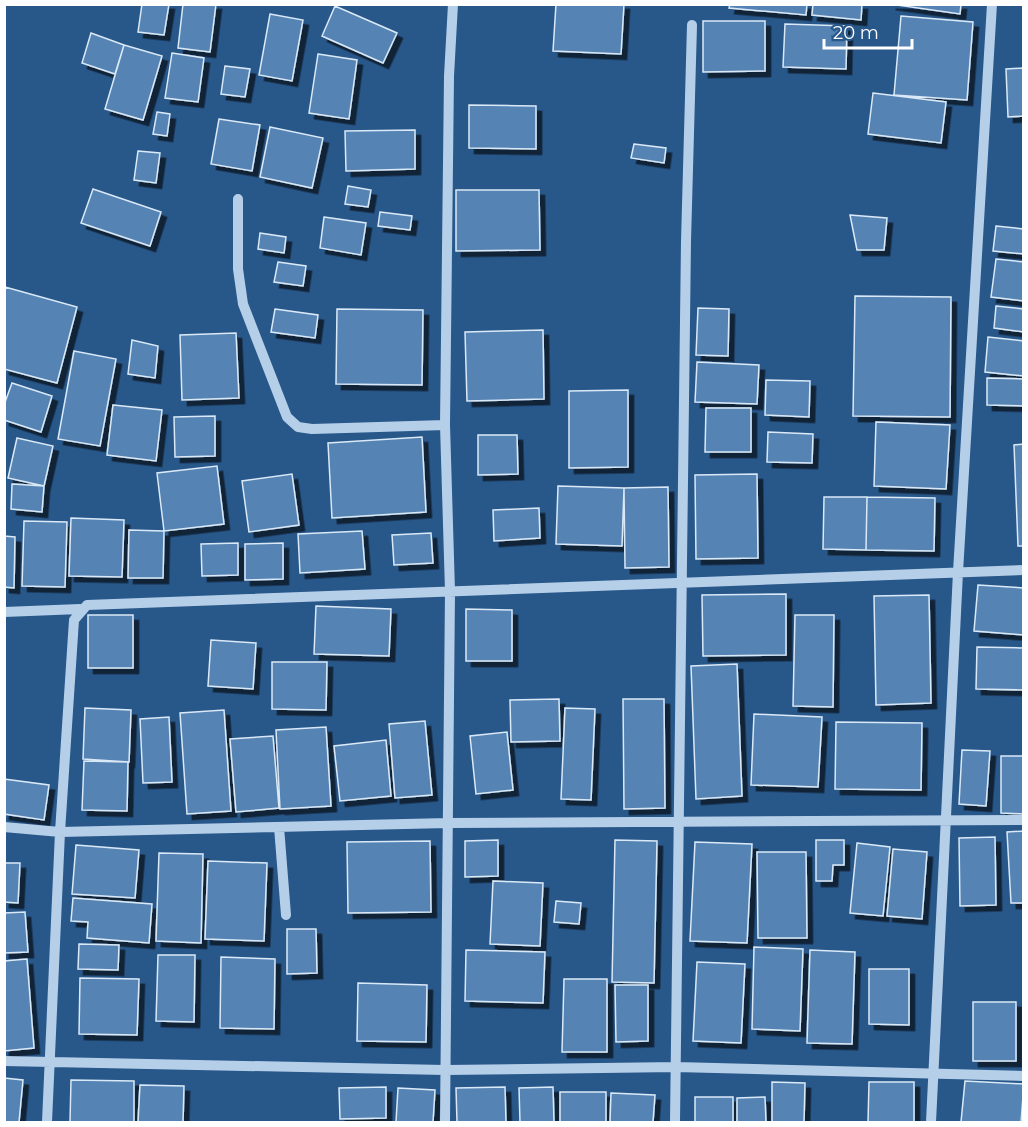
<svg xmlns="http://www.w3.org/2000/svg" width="1028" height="1127" viewBox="0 0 1028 1127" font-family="Montserrat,sans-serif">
	<defs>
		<filter id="shadow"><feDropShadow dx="5.5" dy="5.5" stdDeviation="0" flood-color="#0009"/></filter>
	</defs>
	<rect width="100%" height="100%" fill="#28578a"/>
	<path fill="#5583b3" stroke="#dae9f7" stroke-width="1.5" filter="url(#shadow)" d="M 142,4 L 169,4 L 164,35 L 138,32 Z
		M 183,4 L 216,4 L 210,52 L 178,48 Z
		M 556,4 L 624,4 L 621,54 L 553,51 Z
		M 730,4 L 807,4 L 806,15 L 729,8 Z
		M 813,4 L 862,4 L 861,20 L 812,15 Z
		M 890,4 L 961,4 L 960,14 Z
		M 335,6 L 397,33 L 383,63 L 322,36 Z
		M 270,14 L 303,20 L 292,81 L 259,75 Z
		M 901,16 L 973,22 L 967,100 L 894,95 Z
		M 703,21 L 765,21 L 765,71 L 703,72 Z
		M 785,24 L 847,26 L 846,69 L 783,67 Z
		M 91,33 L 124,45 L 115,74 L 82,63 Z
		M 124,45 L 162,56 L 143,120 L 105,109 Z
		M 172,53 L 204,58 L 198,102 L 165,98 Z
		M 318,54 L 357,60 L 349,119 L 309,113 Z
		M 225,66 L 250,69 L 245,97 L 221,94 Z
		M 1024,68 L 1024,116 L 1008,117 L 1006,69 Z
		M 873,93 L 946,102 L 941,143 L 868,134 Z
		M 469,105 L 536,106 L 536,149 L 469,148 Z
		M 157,112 L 170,114 L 167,136 L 153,134 Z
		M 219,119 L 260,125 L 252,171 L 211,164 Z
		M 270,127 L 323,138 L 312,188 L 260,177 Z
		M 415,130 L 415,169 L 346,171 L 345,131 Z
		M 634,144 L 666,148 L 664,163 L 631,158 Z
		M 138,151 L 160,153 L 156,183 L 134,180 Z
		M 348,186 L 371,190 L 368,207 L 345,204 Z
		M 93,189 L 161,212 L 150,246 L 81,223 Z
		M 456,190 L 539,190 L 540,250 L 456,251 Z
		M 380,212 L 412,216 L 410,230 L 378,226 Z
		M 850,215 L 887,218 L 884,250 L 857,250 Z
		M 324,217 L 366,223 L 361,255 L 320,248 Z
		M 996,226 L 1024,229 L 1024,254 L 993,251 Z
		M 260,233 L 286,237 L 284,253 L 258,249 Z
		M 996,259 L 1024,262 L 1024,301 L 991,297 Z
		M 278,262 L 306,266 L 303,286 L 274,282 Z
		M 5,287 L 77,307 L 57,383 L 4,369 Z
		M 855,296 L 951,297 L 950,417 L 853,416 Z
		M 996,306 L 1024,309 L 1024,332 L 994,328 Z
		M 698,308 L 729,309 L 728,356 L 696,355 Z
		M 275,309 L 318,315 L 315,338 L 271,332 Z
		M 337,309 L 423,310 L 422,385 L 336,384 Z
		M 543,330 L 544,399 L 467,401 L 465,332 Z
		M 236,333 L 239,398 L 182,400 L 180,335 Z
		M 988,337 L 1024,341 L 1024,376 L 985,372 Z
		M 132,340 L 158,346 L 155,378 L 128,374 Z
		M 74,351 L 116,359 L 100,446 L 58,439 Z
		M 697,362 L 759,365 L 757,404 L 695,402 Z
		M 987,378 L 1024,379 L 1024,406 L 987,405 Z
		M 766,380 L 810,381 L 809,417 L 765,415 Z
		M 12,383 L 52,396 L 41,432 L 4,420 L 4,405 Z
		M 628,390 L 628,467 L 569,468 L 569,391 Z
		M 113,405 L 162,410 L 156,461 L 107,455 Z
		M 706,408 L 751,408 L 751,452 L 705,452 Z
		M 215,416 L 215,456 L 175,457 L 174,417 Z
		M 876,422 L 950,425 L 946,489 L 874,486 Z
		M 768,432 L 813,434 L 812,463 L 767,462 Z
		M 478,435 L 517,435 L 518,474 L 478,475 Z
		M 422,437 L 426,512 L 332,518 L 328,443 Z
		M 17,438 L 53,446 L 44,486 L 8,478 Z
		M 1024,444 L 1024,546 L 1018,546 L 1014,445 Z
		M 217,466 L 224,524 L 164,531 L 157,473 Z
		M 292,474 L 299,525 L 249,532 L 242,481 Z
		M 757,474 L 758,558 L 696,559 L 695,475 Z
		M 12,484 L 44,486 L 42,512 L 11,509 Z
		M 558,486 L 624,488 L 622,546 L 556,544 Z
		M 668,487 L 669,567 L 625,568 L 624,488 Z
		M 824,497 L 867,497 L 866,550 L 823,549 Z
		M 867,497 L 935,498 L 934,551 L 866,550 Z
		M 539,508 L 540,538 L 494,541 L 493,510 Z
		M 71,518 L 124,520 L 122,577 L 69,576 Z
		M 24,521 L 67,522 L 65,587 L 22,586 Z
		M 129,530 L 164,531 L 163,578 L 128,578 Z
		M 362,531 L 365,569 L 300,573 L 298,534 Z
		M 431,533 L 433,563 L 394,565 L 392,535 Z
		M 4,536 L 15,537 L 14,588 L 4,587 Z
		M 238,543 L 238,575 L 202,576 L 201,544 Z
		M 283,543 L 283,579 L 245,580 L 245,544 Z
		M 978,585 L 1024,588 L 1024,635 L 974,631 Z
		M 786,594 L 786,655 L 703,656 L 702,595 Z
		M 929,595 L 931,703 L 876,705 L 874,596 Z
		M 316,606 L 391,609 L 389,656 L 314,654 Z
		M 466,609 L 512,610 L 512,661 L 466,661 Z
		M 88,615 L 133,615 L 133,668 L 88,668 Z
		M 795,615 L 834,615 L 833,707 L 793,706 Z
		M 211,640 L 256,643 L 253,689 L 208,686 Z
		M 977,647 L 1024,648 L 1024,690 L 976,689 Z
		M 272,662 L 327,662 L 326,710 L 272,709 Z
		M 737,664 L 742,796 L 696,799 L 691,666 Z
		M 559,699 L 560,741 L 511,742 L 510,700 Z
		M 623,699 L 664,699 L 665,808 L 624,809 Z
		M 85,708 L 131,710 L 129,762 L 83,759 Z
		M 565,708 L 595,709 L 591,800 L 561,799 Z
		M 224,710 L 231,811 L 187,814 L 180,713 Z
		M 754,714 L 822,717 L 818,787 L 751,785 Z
		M 169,717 L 172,782 L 143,783 L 140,719 Z
		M 425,721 L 432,795 L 395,798 L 389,724 Z
		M 836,722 L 922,723 L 921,790 L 835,789 Z
		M 326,727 L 331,806 L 280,809 L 276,730 Z
		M 507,732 L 513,790 L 476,794 L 470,736 Z
		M 273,736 L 279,808 L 236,812 L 230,739 Z
		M 386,740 L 391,796 L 340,801 L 334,746 Z
		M 962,750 L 990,751 L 986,806 L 959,804 Z
		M 1001,756 L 1024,756 L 1024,814 L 1001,813 Z
		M 84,761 L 128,762 L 127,811 L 82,810 Z
		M 4,779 L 49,785 L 44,820 L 4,814 Z
		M 1024,831 L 1024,903 L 1011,903 L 1007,832 Z
		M 995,837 L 996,905 L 960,906 L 959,838 Z
		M 498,840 L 498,876 L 465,877 L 465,841 Z
		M 615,840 L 657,841 L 654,983 L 612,982 Z
		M 816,840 L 844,840 L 844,865 L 833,865 L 832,881 L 816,881 Z
		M 430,841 L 431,912 L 348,913 L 347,842 Z
		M 695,842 L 752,844 L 747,943 L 690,941 Z
		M 857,843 L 890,847 L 883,916 L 850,913 Z
		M 76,845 L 139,850 L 135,898 L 72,894 Z
		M 893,849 L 927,852 L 922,919 L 887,916 Z
		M 757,852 L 806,852 L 807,938 L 758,938 Z
		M 159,853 L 203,854 L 201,943 L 156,941 Z
		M 208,861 L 267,863 L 264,941 L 205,939 Z
		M 4,863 L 20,863 L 18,903 L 4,902 Z
		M 493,881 L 543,883 L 540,946 L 490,944 Z
		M 73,898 L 152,904 L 149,943 L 87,938 L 88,922 L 71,921 Z
		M 556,901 L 581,903 L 579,924 L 554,922 Z
		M 25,912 L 28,952 L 4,953 L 4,913 Z
		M 287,929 L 316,929 L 317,973 L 287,974 Z
		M 79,944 L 119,945 L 118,970 L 78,969 Z
		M 754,947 L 803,949 L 800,1031 L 752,1029 Z
		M 466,950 L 545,952 L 543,1003 L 465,1001 Z
		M 810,950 L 855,952 L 852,1044 L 807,1043 Z
		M 158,955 L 195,955 L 194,1022 L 156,1021 Z
		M 221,957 L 275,959 L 274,1029 L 220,1028 Z
		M 27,959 L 34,1048 L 4,1051 L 4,961 Z
		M 697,962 L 745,964 L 741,1043 L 693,1041 Z
		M 869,969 L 909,969 L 909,1025 L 869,1024 Z
		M 80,978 L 139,979 L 137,1035 L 79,1034 Z
		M 564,979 L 607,979 L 607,1052 L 562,1052 Z
		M 358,983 L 427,985 L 426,1042 L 357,1041 Z
		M 615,985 L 648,985 L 648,1041 L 616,1042 Z
		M 973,1002 L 1016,1002 L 1016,1061 L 973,1061 Z
		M 4,1078 L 23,1080 L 19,1122 L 4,1122 Z
		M 71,1080 L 134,1081 L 134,1122 L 70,1122 Z
		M 965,1081 L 1024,1084 L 1021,1122 L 961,1122 Z
		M 772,1082 L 805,1083 L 804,1122 L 772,1122 Z
		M 869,1082 L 914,1082 L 914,1122 L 868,1122 Z
		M 140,1085 L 184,1086 L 183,1122 L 138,1122 Z
		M 386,1087 L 386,1118 L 340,1119 L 339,1088 Z
		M 505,1087 L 506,1122 L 457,1122 L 456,1088 Z
		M 553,1087 L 554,1122 L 520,1122 L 519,1088 Z
		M 398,1088 L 435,1090 L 433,1122 L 396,1122 Z
		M 560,1092 L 606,1092 L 606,1122 L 560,1122 Z
		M 611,1093 L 655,1095 L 653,1122 L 610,1122 Z
		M 695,1097 L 733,1097 L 733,1122 L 695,1122 Z
		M 765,1097 L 766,1122 L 737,1122 L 737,1098 Z"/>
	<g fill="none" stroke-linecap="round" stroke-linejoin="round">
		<path stroke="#b6cfe9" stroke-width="10" d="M 238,199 L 238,269 L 243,304 L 287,417 L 298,427 L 312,429 L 445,425
			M 4,612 L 80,609
			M 4,827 L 60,832 L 448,823 L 1024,820
			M 279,827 L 286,915
			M 4,1061 L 445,1070 L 676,1067 L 1024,1076
			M 47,1122 L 60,832 L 74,620 L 87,605 L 1024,570
			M 445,1122 L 450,591 L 445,425 L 449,76 L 453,4
			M 675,1122 L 686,241 L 692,25
			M 931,1122 L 958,572 L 992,4"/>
	</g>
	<rect width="1028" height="1127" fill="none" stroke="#ffffff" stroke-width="12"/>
	<path d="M824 39v9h88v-9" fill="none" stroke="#ffffff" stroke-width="3"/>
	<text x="833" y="39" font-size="18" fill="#ffffff" stroke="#28578a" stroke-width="4.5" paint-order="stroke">20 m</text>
</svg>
